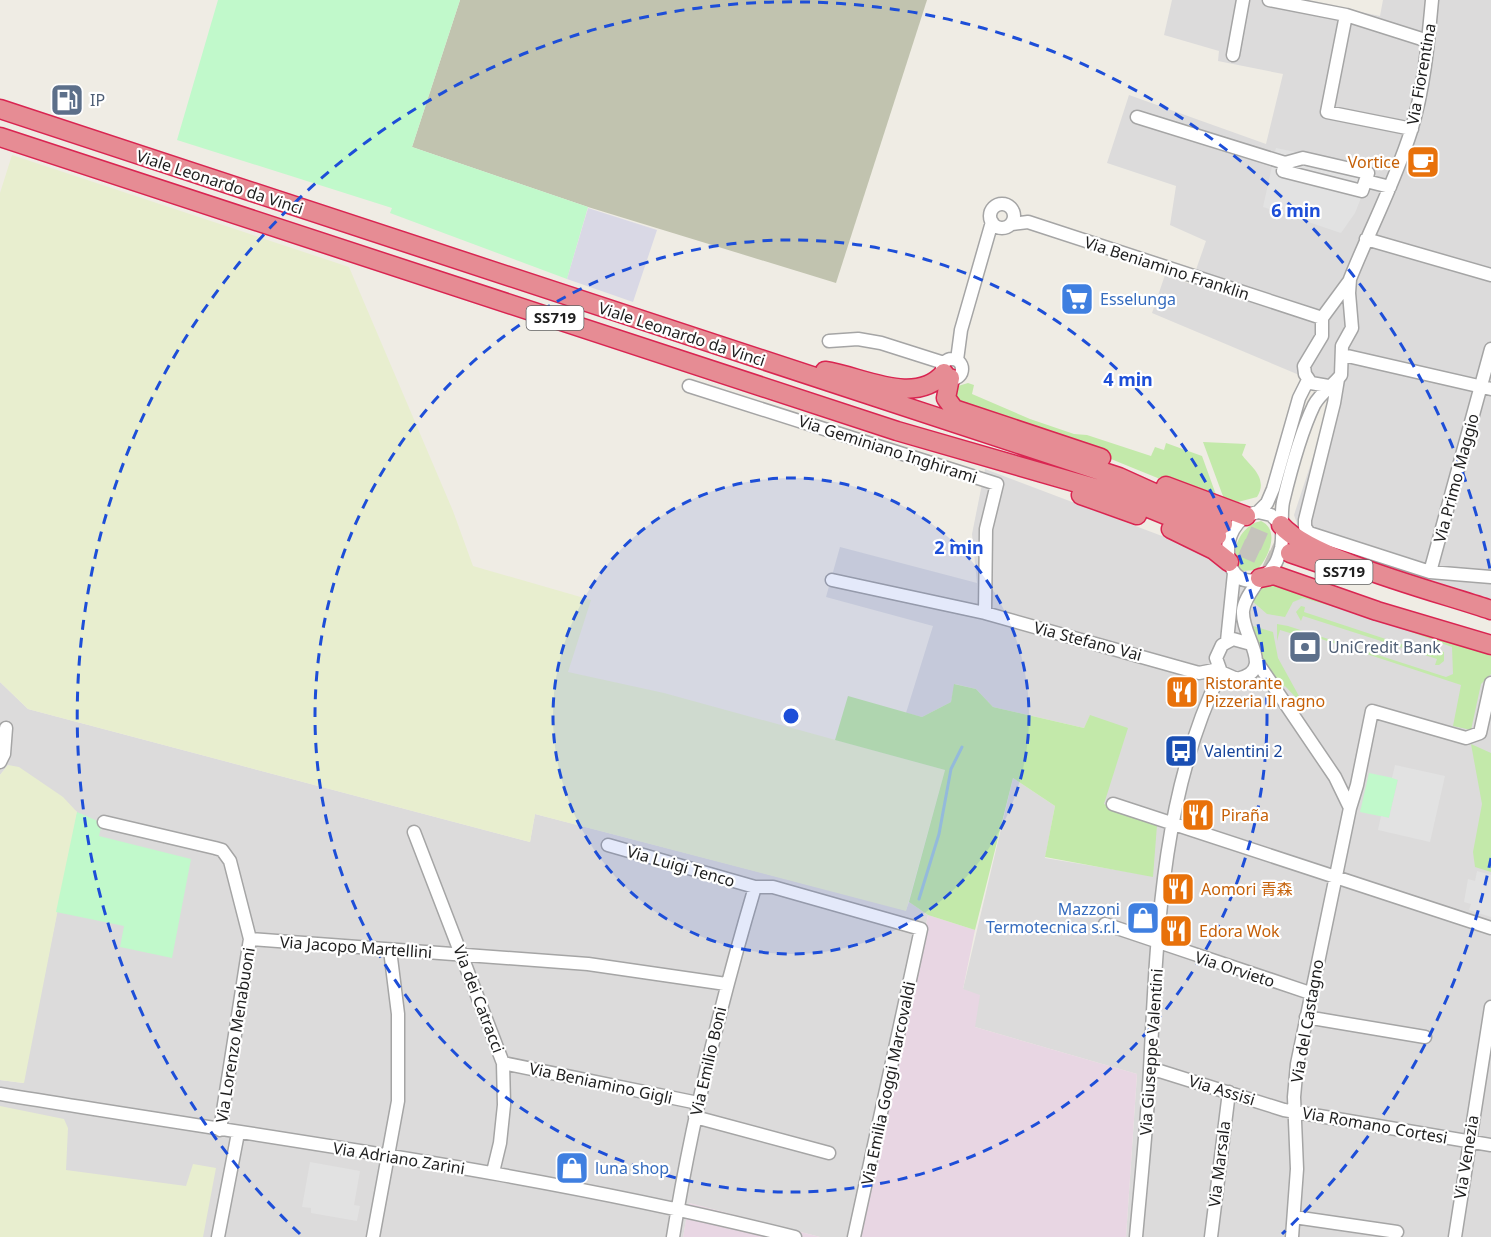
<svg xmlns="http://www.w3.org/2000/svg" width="1491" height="1237" viewBox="0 0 1491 1237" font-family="'Noto Sans','Noto Sans SC',sans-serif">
	<rect width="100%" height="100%" fill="#efece4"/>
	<path fill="#dcdbdb" d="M 1172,0 L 1301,0 L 1380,16 L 1383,0 L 1491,0 L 1491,599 L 1314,544 L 1300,532 L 1294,515 L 1335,390 L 1152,313 L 1165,275 L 1191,284 L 1206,241 L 1170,225 L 1176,186 L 1107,163 L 1129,95 L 1266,144 L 1283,74 L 1218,61 L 1219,51 L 1164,35 Z
		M 985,469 L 1191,547 L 1286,590 L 1491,658 L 1491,1237 L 1126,1237 L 1137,1074 L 975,1027 L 963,989 L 1013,778 L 1055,806 L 1045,858 L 1153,876 L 1104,804 L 1090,716 L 1084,728 L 993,707 L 976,689 L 955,684 L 951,702 L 922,717 L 906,713 L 933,626 L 826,597 L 840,547 L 977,583 L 972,534 Z
		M 0,682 L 28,709 L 530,842 L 535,814 L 906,910 L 909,902 L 928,915 L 860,1237 L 820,1237 L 689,1203 L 683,1237 L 0,1237 L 0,1080 L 23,1083 L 77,812 L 8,765 L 0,775 Z"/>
	<path fill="#e8d6e3" d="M 928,915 L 975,930 L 963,989 L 980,995 L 975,1027 L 1137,1074 L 1126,1237 L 860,1237 Z
		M 689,1203 L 820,1237 L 683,1237 Z"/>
	<path fill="#c1c3af" d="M 460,0 L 927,0 L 836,283 L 588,207 L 412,147 Z"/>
	<path fill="#e8eecf" d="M 12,155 L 349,267 L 453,511 L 473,566 L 591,600 L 568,672 L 664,693 L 945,770 L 906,911 L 535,814 L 530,842 L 28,709 L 0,682 L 0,193 Z
		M 8,765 L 19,767 L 63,797 L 77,812 L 24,1083 L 0,1080 L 0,775 Z
		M 0,1106 L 64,1119 L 68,1128 L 66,1170 L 186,1186 L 193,1164 L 216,1168 L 203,1237 L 0,1237 Z"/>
	<path fill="#c3e9aa" d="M 968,383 L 974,385 L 972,394 L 1030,419 L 1074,434 L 1087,435 L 1151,456 L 1155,447 L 1164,450 L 1166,443 L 1202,456 L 1219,503 L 1079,446 L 961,408 L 953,394 L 958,386 Z
		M 1203,442 L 1246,444 L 1242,455 C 1250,466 1269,478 1257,497 L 1238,502 L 1224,499 Z
		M 1261,521 C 1281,530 1268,559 1257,570 L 1242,571 C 1227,554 1240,525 1261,521 Z
		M 1275,584 L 1373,618 L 1303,598 L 1293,602 L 1285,617 L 1267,614 L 1251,600 L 1260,587 Z
		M 1301,606 L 1305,607 L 1304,612 L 1437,656 L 1440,651 L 1444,652 L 1444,661 L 1439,665 L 1435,665 L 1437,659 L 1303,616 L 1301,621 L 1296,612 Z
		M 1387,623 L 1491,654 L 1491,674 L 1481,684 L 1471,730 L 1453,726 L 1461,685 L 1306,634 L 1303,637 L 1280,630 L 1277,641 L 1277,624 L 1288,626 L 1446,677 L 1453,674 L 1452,647 Z
		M 1250,625 L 1273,632 L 1278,658 L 1305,707 L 1285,686 L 1282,688 L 1264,664 L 1261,648 Z
		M 954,684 L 976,689 L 993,707 L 1084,728 L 1090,715 L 1128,728 L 1104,804 L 1157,825 L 1153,877 L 1045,857 L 1055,806 L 1013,778 L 975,930 L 928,915 L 909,902 L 945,770 L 835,740 L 848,696 L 922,717 L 951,702 Z
		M 1471,744 L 1491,753 L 1491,872 L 1475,867 L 1473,852 L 1482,804 Z"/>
	<path fill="#c1f9cb" d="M 218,0 L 460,0 L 412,147 L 588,207 L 567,279 L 390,213 L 392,208 L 177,140 Z
		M 1369,773 L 1398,779 L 1389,818 L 1360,812 Z
		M 77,812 L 102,823 L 99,836 L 191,859 L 172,958 L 120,947 L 124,926 L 56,912 Z"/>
	<path fill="#e2e2e2" d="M 1276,148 L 1373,168 L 1355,213 L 1341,233 L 1263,207 Z
		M 1395,765 L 1445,776 L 1430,842 L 1378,830 L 1381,816 L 1389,818 L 1398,780 L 1392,778 Z
		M 1477,871 L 1491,875 L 1491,917 L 1469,910 L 1471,904 L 1464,902 L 1468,879 L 1475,881 Z
		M 310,1162 L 360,1171 L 354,1205 L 360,1206 L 357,1221 L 311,1213 L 311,1208 L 302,1207 Z"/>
	<path fill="#d9d8e5" d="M 588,208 L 657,230 L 633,302 L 567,279 Z"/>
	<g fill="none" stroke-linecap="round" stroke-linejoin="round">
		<path stroke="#a4cadc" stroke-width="3" d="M 919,899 L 939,834 L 951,769 L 962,747"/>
		<path stroke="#c5c3bc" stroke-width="18" stroke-dasharray="18 9" stroke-linecap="butt" d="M 1223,524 L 1290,553
			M 1217,536 L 1285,567"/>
		<g stroke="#a5a5a5" stroke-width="15">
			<path id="minor" d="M 1269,0 L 1346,15 L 1428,41
				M 1346,15 L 1327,112 L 1412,129
				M 1233,55 L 1243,0
				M 1137,117 L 1285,163
				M 1303,158 L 1368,173 L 1362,191 L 1283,171 L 1285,163 Z
				M 1366,181 L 1390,187
				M990 216a12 12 0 1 1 24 0a12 12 0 1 1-24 0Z
				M 1012,224 L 1028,222 L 1322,318
				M 1366,239 L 1491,275
				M 829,341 L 858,339 L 881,343 L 944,363
				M 1343,355 L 1491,389
				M942 369a10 10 0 1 1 20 0a10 10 0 1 1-20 0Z
				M 957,360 L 961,330 L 992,222
				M 1338,379 L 1334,403 L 1305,520 L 1305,527 L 1309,533 L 1430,572 L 1491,577
				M 689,386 L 997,484 L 986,529 L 985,613
				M 1328,386 L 1311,383 L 1305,374 L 1304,366 L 1322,336 L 1322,318 L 1350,280
				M 1258,512 L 1267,503 L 1273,489 L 1299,398 L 1308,380
				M 1281,525 L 1271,515 L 1258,512 C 1211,521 1224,602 1265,575 C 1275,568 1278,559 1281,548 C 1284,533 1280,517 1283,502 C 1290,473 1301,432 1314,405 C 1321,392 1333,386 1341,375 L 1342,346 L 1352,328 L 1349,293 L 1350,279 C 1370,229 1395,182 1411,131 C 1424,89 1428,44 1432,0
				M 1430,572 L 1491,349
				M 832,580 L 985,613 L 1199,673 L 1219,669
				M 1227,641 L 1234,573
				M 1251,644 L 1233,639 L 1222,645 L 1216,658 L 1221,672 L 1237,679 C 1277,671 1241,636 1243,611 C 1244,599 1254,588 1260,578
				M 1257,662 L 1335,777 L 1350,808 L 1297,1064 L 1294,1097 L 1297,1169 L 1292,1237
				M 0,762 L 4,754 L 6,728
				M 1113,804 L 1491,928
				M 1350,808 L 1357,785 L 1372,711 L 1466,738 L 1480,733 L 1491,683
				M 104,822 L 215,848 L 222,850 L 230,861 L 250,939 L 220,1130
				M 414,832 L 503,1063 L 504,1105 L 500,1143 L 493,1172
				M 608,845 L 755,887 L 773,887 L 921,929 L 854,1237
				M 1105,924 L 1310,993
				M 250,939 L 588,964 L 726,984
				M 1306,1017 L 1425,1037
				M 503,1063 L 698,1103
				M 1150,1068 L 1284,1110 L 1491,1145
				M 0,1094 C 266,1138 533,1171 795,1237
				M 695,1117 L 829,1153
				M 1294,1217 L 1397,1232
				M 218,1237 L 238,1133
				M 373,1237 L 398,1101 L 398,1014 L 390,950
				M 673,1237 C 692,1118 721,1002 755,887
				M 1136,1237 C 1141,1181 1147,1125 1150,1069 C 1157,936 1161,793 1221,672
				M 1211,1237 L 1229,1092
				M 1455,1237 L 1491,1007"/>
		</g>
		<g stroke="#d92551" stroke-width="21">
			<path id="highway" d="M 0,109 L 1119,477 L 1223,524
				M 0,137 L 897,431 L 1112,493 L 1217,536
				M 825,371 C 861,376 915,407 944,373
				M 950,378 L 946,398 L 954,409 L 1101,458
				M 1166,486 L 1246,516
				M 1081,495 L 1137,515
				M 1281,525 C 1311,560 1442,593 1491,610
				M 1171,529 L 1214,550 L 1229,562
				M 1290,553 L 1325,565
				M 1260,578 L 1274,575 L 1377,611 L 1491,645"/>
		</g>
		<use href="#minor" stroke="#fff" stroke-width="12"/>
		<use href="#highway" stroke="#e68c94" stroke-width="18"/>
	</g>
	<circle cx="791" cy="716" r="238" fill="#1d4ed8" fill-opacity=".12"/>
	<g fill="none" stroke="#1d4ed8" stroke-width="3" stroke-dasharray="10 8">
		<circle cx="791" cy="716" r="238"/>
		<circle cx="791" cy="716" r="476"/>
		<path d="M1491 858A714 714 0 0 1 1282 1234M300 1234A714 714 0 1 1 1491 574"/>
	</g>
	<defs>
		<g id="fuel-square" transform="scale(1.725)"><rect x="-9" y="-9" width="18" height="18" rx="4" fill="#5c6f8a" stroke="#fff"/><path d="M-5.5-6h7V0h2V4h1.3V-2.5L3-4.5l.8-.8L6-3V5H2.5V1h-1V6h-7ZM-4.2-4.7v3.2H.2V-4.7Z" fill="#fff"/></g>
		<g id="cafe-square" transform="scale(1.725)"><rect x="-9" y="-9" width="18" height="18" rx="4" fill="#e8710a" stroke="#fff"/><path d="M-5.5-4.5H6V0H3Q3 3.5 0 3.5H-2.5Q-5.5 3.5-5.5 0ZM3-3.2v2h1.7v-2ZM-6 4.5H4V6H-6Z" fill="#fff"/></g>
		<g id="supermarket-square" transform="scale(1.725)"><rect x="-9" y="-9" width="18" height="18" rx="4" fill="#3f7fe0" stroke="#fff"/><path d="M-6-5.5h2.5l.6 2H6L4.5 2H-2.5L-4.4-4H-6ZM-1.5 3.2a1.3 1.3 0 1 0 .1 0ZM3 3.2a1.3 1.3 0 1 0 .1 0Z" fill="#fff"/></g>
		<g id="bank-square" transform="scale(1.725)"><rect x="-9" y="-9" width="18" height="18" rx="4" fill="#5c6f8a" stroke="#fff"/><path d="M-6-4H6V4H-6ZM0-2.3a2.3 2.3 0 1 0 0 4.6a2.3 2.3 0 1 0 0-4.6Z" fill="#fff"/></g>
		<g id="restaurant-square" transform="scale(1.725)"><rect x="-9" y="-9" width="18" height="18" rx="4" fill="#e8710a" stroke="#fff"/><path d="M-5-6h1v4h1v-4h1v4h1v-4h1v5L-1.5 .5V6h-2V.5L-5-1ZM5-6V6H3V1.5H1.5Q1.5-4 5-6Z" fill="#fff"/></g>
		<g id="bus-square" transform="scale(1.725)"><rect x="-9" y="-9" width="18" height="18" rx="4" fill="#1a4fb4" stroke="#fff"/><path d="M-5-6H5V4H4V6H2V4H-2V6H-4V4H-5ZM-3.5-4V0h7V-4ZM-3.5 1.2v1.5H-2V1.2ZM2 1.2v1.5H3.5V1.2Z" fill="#fff"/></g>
		<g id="shop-square" transform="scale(1.725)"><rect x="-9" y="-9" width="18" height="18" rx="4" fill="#3f7fe0" stroke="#fff"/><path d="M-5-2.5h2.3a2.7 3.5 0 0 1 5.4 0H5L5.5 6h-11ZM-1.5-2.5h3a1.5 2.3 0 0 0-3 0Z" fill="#fff"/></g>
	</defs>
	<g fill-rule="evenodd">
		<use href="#fuel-square" x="67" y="100"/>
		<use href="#cafe-square" x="1423" y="162"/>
		<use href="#supermarket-square" x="1077" y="299"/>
		<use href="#bank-square" x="1305" y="647"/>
		<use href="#restaurant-square" x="1182" y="692"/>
		<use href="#bus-square" x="1181" y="751"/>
		<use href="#restaurant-square" x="1198" y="815"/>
		<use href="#restaurant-square" x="1178" y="889"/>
		<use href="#shop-square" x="1143" y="918"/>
		<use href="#restaurant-square" x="1176" y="931"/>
		<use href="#shop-square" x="572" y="1168"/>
	</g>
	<g text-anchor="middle" stroke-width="4.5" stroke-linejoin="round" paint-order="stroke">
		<g fill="#fff" stroke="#626262" stroke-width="1.5">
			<rect x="526.5" y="306" width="57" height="24" rx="4.5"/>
			<rect x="1315.5" y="560" width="57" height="24" rx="4.5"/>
		</g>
		<g font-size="15" font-weight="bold" fill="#1e1e1e">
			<text x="555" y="323">SS719</text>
			<text x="1344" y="577">SS719</text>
		</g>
		<g font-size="16" fill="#1e1e1e" stroke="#fff">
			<text transform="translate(1421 74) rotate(-80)" y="6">Via Fiorentina</text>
			<text transform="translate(220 182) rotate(18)" y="6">Viale Leonardo da Vinci</text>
			<text transform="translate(1167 268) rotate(18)" y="6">Via Beniamino Franklin</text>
			<text transform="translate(682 334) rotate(18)" y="6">Viale Leonardo da Vinci</text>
			<text transform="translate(888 449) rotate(18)" y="6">Via Geminiano Inghirami</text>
			<text transform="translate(1456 478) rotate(-75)" y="6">Via Primo Maggio</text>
			<text transform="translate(1088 641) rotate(15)" y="6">Via Stefano Vai</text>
			<text transform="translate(681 866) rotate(16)" y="6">Via Luigi Tenco</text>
			<text transform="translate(356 947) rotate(4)" y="6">Via Jacopo Martellini</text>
			<text transform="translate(1235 969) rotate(18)" y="6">Via Orvieto</text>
			<text transform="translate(479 999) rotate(69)" y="6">Via dei Catracci</text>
			<text transform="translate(1307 1021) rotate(-80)" y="6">Via del Castagno</text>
			<text transform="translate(235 1035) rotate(-81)" y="6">Via Lorenzo Menabuoni</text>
			<text transform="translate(1151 1052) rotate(-86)" y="6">Via Giuseppe Valentini</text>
			<text transform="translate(708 1061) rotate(-77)" y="6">Via Emilio Boni</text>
			<text transform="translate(601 1083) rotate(12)" y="6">Via Beniamino Gigli</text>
			<text transform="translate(888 1083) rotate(-78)" y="6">Via Emilia Goggi Marcovaldi</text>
			<text transform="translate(1222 1090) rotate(17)" y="6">Via Assisi</text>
			<text transform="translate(1375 1125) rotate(10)" y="6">Via Romano Cortesi</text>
			<text transform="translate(1466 1157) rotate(-81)" y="6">Via Venezia</text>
			<text transform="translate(399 1158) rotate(9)" y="6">Via Adriano Zarini</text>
			<text transform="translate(1219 1164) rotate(-83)" y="6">Via Marsala</text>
		</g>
		<g font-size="16" fill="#4e5e75" stroke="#fff" text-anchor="start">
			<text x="90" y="106">IP</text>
			<text x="1328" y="653">UniCredit Bank</text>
		</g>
		<g font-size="16" fill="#c56008" stroke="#fff" text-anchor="start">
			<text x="1400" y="168" text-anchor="end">Vortice</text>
			<text x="1205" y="689">Ristorante<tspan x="1205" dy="18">Pizzeria Il ragno</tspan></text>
			<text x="1221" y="821">Piraña</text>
			<text x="1201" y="895">Aomori 青森</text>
			<text x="1199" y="937">Edora Wok</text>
		</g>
		<g font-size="16" fill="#366cbe" stroke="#fff" text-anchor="start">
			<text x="1100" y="305">Esselunga</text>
			<text x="1120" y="915" text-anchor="end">Mazzoni<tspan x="1120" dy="18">Termotecnica s.r.l.</tspan></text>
			<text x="595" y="1174">luna shop</text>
		</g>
		<g font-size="16" fill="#164399" stroke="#fff" text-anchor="start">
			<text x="1204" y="757">Valentini 2</text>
		</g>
	</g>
	<circle cx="791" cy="716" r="9" fill="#1d4ed8" stroke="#fff" stroke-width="3"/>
	<g font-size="18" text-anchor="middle" font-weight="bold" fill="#1d4ed8" stroke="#fff" stroke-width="4.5" stroke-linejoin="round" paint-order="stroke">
		<text x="1296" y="217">6 min</text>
		<text x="1128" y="386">4 min</text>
		<text x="959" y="554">2 min</text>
	</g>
</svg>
